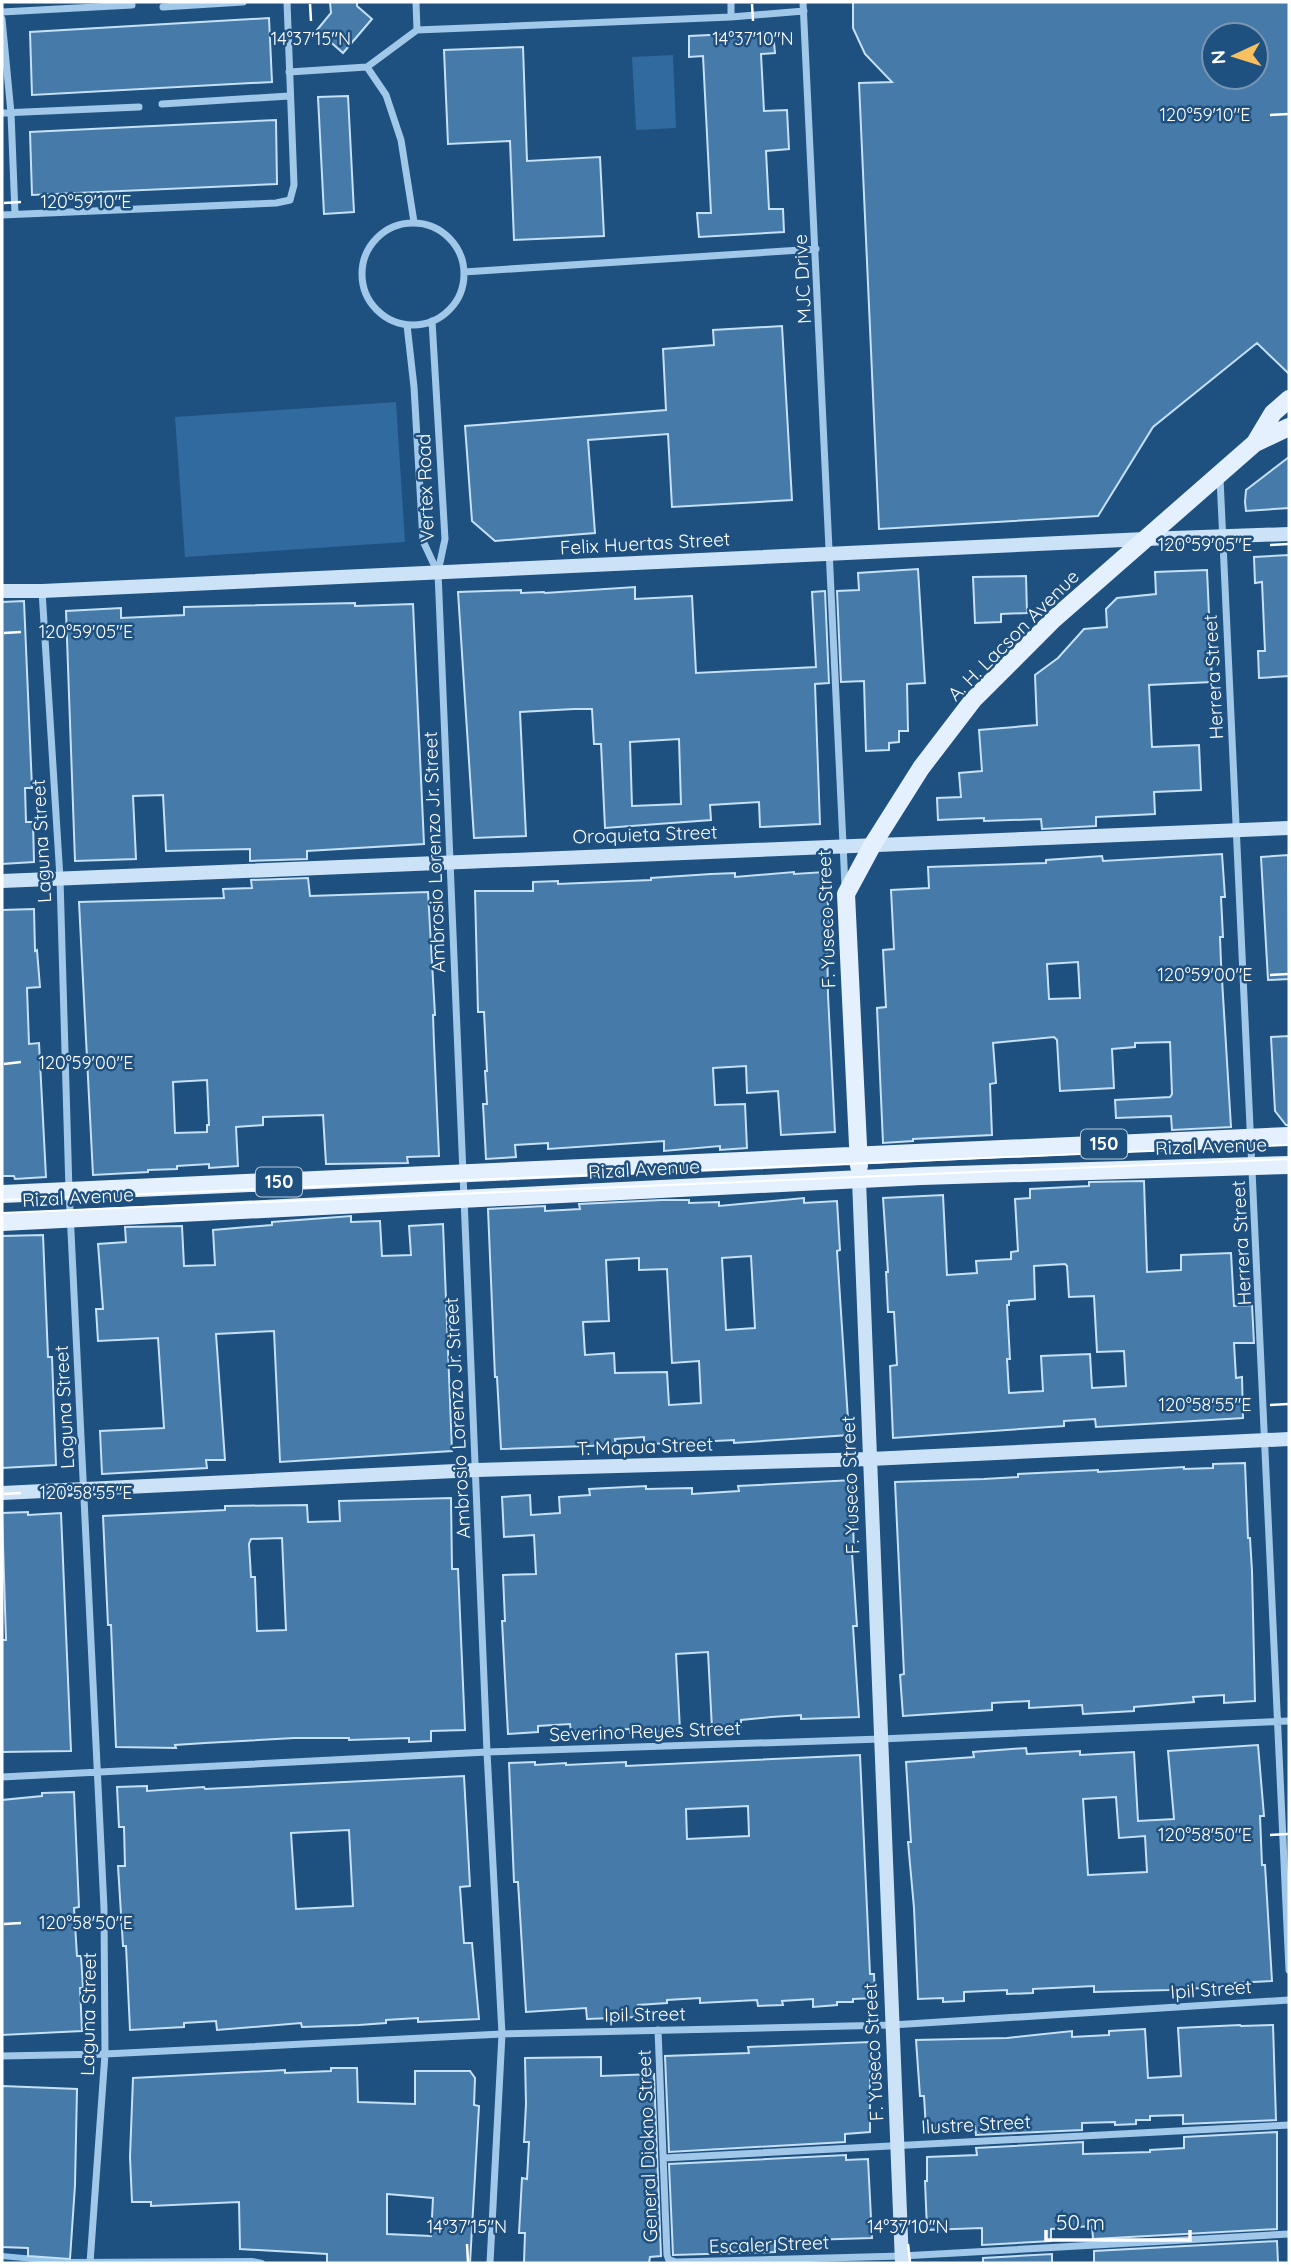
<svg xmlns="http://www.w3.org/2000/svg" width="1291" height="2265" viewBox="0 0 1291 2265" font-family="Quicksand,sans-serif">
	<rect width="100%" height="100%" fill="#1e5080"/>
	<path fill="#316a9e" d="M 673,55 L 676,128 L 636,130 L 632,57 Z
		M 396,402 L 405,542 L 185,557 L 175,417 Z"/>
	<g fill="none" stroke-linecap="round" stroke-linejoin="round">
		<path stroke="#95c4ea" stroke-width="6" d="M 2,2256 L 67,2262 L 252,2261 L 262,2263"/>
	</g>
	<path fill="#467aa9" stroke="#c6e0f6" stroke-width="2" fill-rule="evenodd" d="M 330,2 L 357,2 L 357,6 L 372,19 L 343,53 L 317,30 L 331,13 Z
		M 853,2 L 1289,2 L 1289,374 L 1257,343 L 1153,427 L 1098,516 L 879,529 L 859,83 L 892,82 L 865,54 L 853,28 ZM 1214,35 L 1256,35 L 1256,77 L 1214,77 Z
		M 269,18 L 272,82 L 32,95 L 30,32 Z
		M 773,32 L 775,53 L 761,54 L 764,111 L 787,110 L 789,149 L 766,151 L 769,209 L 783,209 L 784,232 L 699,237 L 697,213 L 711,213 L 703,56 L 689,57 L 689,36 Z
		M 523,47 L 527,161 L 600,157 L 604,236 L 514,240 L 510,141 L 448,144 L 444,50 Z
		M 348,96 L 354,212 L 324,214 L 318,97 Z
		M 276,120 L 277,184 L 32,195 L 30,132 Z
		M 782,326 L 792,500 L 672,507 L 668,434 L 588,440 L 595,533 L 495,541 L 472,521 L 465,426 L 666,410 L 663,349 L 714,345 L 713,330 Z
		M 1289,457 L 1289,508 L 1246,511 L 1245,502 L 1246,490 Z
		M 1289,555 L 1289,676 L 1259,678 L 1258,651 L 1265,651 L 1262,582 L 1255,583 L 1254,557 Z
		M 918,569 L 925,683 L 907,684 L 908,731 L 899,731 L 899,742 L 889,743 L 889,750 L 866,751 L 864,681 L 841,682 L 837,591 L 859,590 L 858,573 Z
		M 1207,570 L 1212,682 L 1149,685 L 1152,747 L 1199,745 L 1201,790 L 1154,792 L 1155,814 L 1096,817 L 1096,826 L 1042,829 L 1041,819 L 984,821 L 984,818 L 938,820 L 937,798 L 961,797 L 959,773 L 982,771 L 979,730 L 1037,725 L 1035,675 L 1058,658 L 1084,629 L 1107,627 L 1106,609 L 1117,598 L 1156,594 L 1155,572 Z
		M 1026,576 L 1027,613 L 1001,614 L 1001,622 L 975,623 L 973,577 Z
		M 635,587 L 635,599 L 692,596 L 696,673 L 816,667 L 812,592 L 825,591 L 829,683 L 815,684 L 820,824 L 760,827 L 759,802 L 710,805 L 711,820 L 605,828 L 601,744 L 594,744 L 592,709 L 574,709 L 520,712 L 526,836 L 474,838 L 458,592 L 521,590 L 521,593 L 544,592 L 545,593 ZM 679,739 L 681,804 L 632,806 L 630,742 Z
		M 24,601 L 32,788 L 25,788 L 26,822 L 33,822 L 34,862 L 2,864 L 2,602 Z
		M 355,603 L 355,606 L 413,604 L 424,844 L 307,851 L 307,859 L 250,861 L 250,849 L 166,851 L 163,795 L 133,796 L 136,859 L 75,861 L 66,611 L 121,608 L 121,618 L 184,615 L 184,607 Z
		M 1222,854 L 1225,897 L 1221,897 L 1223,937 L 1220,937 L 1221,963 L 1231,1127 L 1172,1130 L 1171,1116 L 1116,1118 L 1115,1100 L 1170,1097 L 1172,1094 L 1170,1042 L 1135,1043 L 1135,1047 L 1112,1049 L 1114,1088 L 1060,1091 L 1057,1040 L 1054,1037 L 993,1043 L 996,1083 L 990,1084 L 992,1135 L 913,1139 L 913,1141 L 883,1143 L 877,1008 L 886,1007 L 883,950 L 894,949 L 891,890 L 929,888 L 928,867 L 1046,863 L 1046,860 L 1102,856 L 1103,861 ZM 1078,962 L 1080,998 L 1049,999 L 1047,964 Z
		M 1288,855 L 1289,979 L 1268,980 L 1261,857 Z
		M 794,872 L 794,874 L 825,872 L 831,938 L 827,938 L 828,995 L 835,1132 L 781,1135 L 778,1091 L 747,1093 L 746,1066 L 713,1068 L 715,1105 L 745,1104 L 747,1148 L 720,1150 L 720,1146 L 664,1151 L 664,1141 L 548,1149 L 548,1143 L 515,1145 L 516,1157 L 486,1159 L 483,1104 L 487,1104 L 485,1071 L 487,1071 L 484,1012 L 478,1012 L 475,891 L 533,891 L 533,882 L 558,881 L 558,884 L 651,880 L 651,878 L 711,874 L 735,873 L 735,877 Z
		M 308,878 L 310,896 L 428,892 L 435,1015 L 433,1015 L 434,1043 L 439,1156 L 407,1157 L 408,1163 L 326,1164 L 323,1115 L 263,1117 L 263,1125 L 236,1127 L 238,1166 L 209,1168 L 209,1164 L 177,1166 L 177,1169 L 148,1170 L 148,1172 L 93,1175 L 79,902 L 224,898 L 223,889 L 252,888 L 251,880 ZM 207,1080 L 209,1125 L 207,1125 L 207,1132 L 175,1133 L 173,1082 Z
		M 34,909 L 35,951 L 37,950 L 40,987 L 27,988 L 29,1044 L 39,1043 L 46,1177 L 15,1179 L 14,1176 L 2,1176 L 2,910 Z
		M 1289,1036 L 1289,1125 L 1286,1125 L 1275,1111 L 1271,1037 Z
		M 1144,1181 L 1147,1272 L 1181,1270 L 1181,1255 L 1231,1253 L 1234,1306 L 1252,1305 L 1254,1343 L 1234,1343 L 1236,1378 L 1242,1377 L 1243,1418 L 1096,1427 L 1095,1419 L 1064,1421 L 1064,1426 L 893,1438 L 890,1366 L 897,1365 L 894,1312 L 888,1312 L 886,1272 L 888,1272 L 883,1198 L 943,1195 L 947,1275 L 977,1273 L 976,1261 L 1011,1259 L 1011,1252 L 1018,1251 L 1015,1199 L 1030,1198 L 1030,1189 L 1089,1186 L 1089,1182 ZM 1065,1264 L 1067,1266 L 1069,1297 L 1094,1296 L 1097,1352 L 1124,1351 L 1126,1386 L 1092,1388 L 1090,1354 L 1041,1356 L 1043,1391 L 1009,1393 L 1007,1359 L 1010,1359 L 1007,1305 L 1009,1305 L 1009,1301 L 1035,1299 L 1034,1266 Z
		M 804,1198 L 804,1203 L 837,1201 L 840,1250 L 837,1251 L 849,1435 L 734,1443 L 734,1440 L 676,1443 L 644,1444 L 644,1437 L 615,1439 L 616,1445 L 501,1449 L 497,1377 L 495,1377 L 488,1209 L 545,1206 L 545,1211 L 580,1209 L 579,1204 L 662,1200 L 689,1200 L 689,1203 L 719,1202 L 719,1206 ZM 751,1256 L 755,1328 L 726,1330 L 722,1258 ZM 639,1258 L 639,1270 L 667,1269 L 672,1363 L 699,1361 L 701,1403 L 669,1405 L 667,1372 L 615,1373 L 614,1353 L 585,1355 L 583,1322 L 609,1321 L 606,1260 Z
		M 351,1216 L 351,1222 L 380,1221 L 382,1256 L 411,1255 L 409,1226 L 443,1224 L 452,1451 L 280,1462 L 274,1331 L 216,1334 L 225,1460 L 206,1460 L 207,1468 L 102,1474 L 100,1431 L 164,1428 L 158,1338 L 98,1341 L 96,1309 L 103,1309 L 98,1244 L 126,1242 L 125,1227 L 182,1226 L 184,1266 L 215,1265 L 213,1230 L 272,1225 L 272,1222 Z
		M 43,1235 L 48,1357 L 52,1357 L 56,1465 L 2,1468 L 2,1236 Z
		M 1245,1463 L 1248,1538 L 1250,1538 L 1252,1571 L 1255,1701 L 1224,1703 L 1224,1695 L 1193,1697 L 1194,1702 L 1134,1707 L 1134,1711 L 1083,1714 L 1082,1705 L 1029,1708 L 1029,1701 L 992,1703 L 992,1710 L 903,1716 L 900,1675 L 904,1674 L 895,1482 L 984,1479 L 1018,1477 L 1018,1474 L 1098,1470 L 1098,1472 L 1184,1467 L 1184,1469 L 1213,1468 L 1213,1464 Z
		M 853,1480 L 855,1519 L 853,1519 L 854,1553 L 852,1553 L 857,1626 L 853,1626 L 859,1717 L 801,1719 L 801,1715 L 771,1717 L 741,1720 L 741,1727 L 712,1729 L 708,1652 L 676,1654 L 680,1730 L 630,1733 L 630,1729 L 571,1732 L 570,1724 L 538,1726 L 538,1732 L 508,1734 L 502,1621 L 505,1621 L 503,1575 L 536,1574 L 534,1535 L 504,1537 L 502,1497 L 530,1495 L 531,1515 L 560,1513 L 559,1497 L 590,1495 L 589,1489 L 646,1486 L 646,1489 L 692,1488 L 692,1494 L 739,1491 L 738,1486 Z
		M 451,1498 L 452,1569 L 458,1569 L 465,1730 L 431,1731 L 431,1741 L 409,1742 L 409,1738 L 349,1740 L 349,1738 L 294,1738 L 205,1743 L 175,1745 L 176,1748 L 116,1747 L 111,1625 L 108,1625 L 103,1516 L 225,1510 L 225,1506 L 307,1505 L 308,1522 L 340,1521 L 339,1501 ZM 282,1538 L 286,1630 L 257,1631 L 255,1577 L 251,1577 L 249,1544 L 251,1539 Z
		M 28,1512 L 28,1515 L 61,1513 L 71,1751 L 2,1752 L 2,1640 L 6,1640 L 2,1513 Z
		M 1258,1745 L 1264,1816 L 1260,1816 L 1262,1865 L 1265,1865 L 1272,1981 L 1235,1983 L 1235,1986 L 1170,1990 L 1094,1992 L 1094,1986 L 1033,1989 L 1033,1993 L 1007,1994 L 1007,1990 L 964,1992 L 964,2001 L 943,2002 L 943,1998 L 918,1999 L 914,1908 L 908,1842 L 911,1842 L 906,1762 L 974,1757 L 973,1752 L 1026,1748 L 1027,1754 L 1080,1751 L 1080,1755 L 1134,1752 L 1138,1821 L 1174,1819 L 1168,1751 ZM 1116,1797 L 1119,1838 L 1145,1836 L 1147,1872 L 1088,1875 L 1083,1799 Z
		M 860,1755 L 870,1974 L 874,1974 L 875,1998 L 853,1999 L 853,2002 L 837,2002 L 837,2005 L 813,2007 L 813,1999 L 782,2001 L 783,2005 L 758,2006 L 757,2000 L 700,2003 L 700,1998 L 667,2000 L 667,2003 L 638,2005 L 639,2017 L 587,2019 L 586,2008 L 526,2012 L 518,1882 L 514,1882 L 509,1763 L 535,1762 L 535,1765 L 566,1763 L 566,1765 L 626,1762 L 626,1766 ZM 748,1806 L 749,1836 L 687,1839 L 686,1809 Z
		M 464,1776 L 470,1886 L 460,1887 L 464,1943 L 472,1943 L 479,2019 L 418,2022 L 418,2018 L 386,2020 L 386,2023 L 359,2025 L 302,2027 L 301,2023 L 217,2030 L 216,2021 L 184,2023 L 184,2027 L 130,2030 L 126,1946 L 123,1946 L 118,1866 L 125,1866 L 124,1827 L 119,1827 L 117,1787 L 147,1786 L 147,1791 L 204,1787 L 205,1789 ZM 349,1830 L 353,1906 L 296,1909 L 291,1833 Z
		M 74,1792 L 79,1907 L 74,1908 L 77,1956 L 81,1956 L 83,1988 L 80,1988 L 82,2031 L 2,2035 L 2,1800 L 42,1796 L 42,1793 Z
		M 1240,2025 L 1241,2026 L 1273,2025 L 1276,2120 L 1183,2124 L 1183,2115 L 1150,2116 L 1150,2120 L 1136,2120 L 1136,2124 L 1115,2125 L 1115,2122 L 1082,2123 L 1082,2130 L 976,2135 L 975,2126 L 926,2129 L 924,2096 L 920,2096 L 916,2040 L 1007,2038 L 1072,2031 L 1072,2037 L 1109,2035 L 1109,2031 L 1145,2029 L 1148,2078 L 1181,2076 L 1178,2028 Z
		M 870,2042 L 870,2132 L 845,2134 L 845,2142 L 669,2152 L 665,2056 L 749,2053 L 748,2047 Z
		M 601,2057 L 601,2076 L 654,2074 L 661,2256 L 650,2257 L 649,2263 L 524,2263 L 525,2233 L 519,2233 L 522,2178 L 527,2179 L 529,2142 L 524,2142 L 526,2104 L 525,2058 Z
		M 331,2068 L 357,2068 L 358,2102 L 415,2104 L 415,2071 L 470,2071 L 475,2078 L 474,2105 L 479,2106 L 470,2263 L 327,2263 L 327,2254 L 240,2249 L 239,2202 L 151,2206 L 151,2202 L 132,2202 L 130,2157 L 133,2078 L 285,2070 L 285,2073 L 331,2071 ZM 387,2194 L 433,2198 L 431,2236 L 387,2234 Z
		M 2,2086 L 77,2089 L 75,2185 L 70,2259 L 28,2256 L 28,2248 L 2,2247 Z
		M 1277,2132 L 1277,2229 L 1093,2239 L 1092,2226 L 1051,2229 L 1051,2241 L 982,2245 L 982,2228 L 927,2230 L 925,2181 L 927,2181 L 927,2157 L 977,2155 L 976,2148 L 1083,2142 L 1083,2154 L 1150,2152 L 1150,2150 L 1184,2148 L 1184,2137 Z
		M 846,2155 L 846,2160 L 868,2159 L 872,2238 L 775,2241 L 775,2252 L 673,2255 L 669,2164 Z
		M 1277,2241 L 1278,2263 L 1094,2263 L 1094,2251 Z
		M 1052,2254 L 1052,2263 L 983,2263 L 983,2258 Z"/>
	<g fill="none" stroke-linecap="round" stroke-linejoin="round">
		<path stroke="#a1c7e9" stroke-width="7" d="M 731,2 L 731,17
			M 803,2 L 845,886
			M 163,7 L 243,2
			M 2,12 L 132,5
			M 2,19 L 11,113 L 15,214
			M 417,30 L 731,17 L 804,11
			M 367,67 L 386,95 L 401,140 L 414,222
			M 289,72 L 367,67 L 417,30 L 416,2
			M 162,104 L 289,96
			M 2,113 L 139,107
			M 2,215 L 276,203 L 290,200 L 294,185 L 287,2
			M362 274a51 51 0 1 1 102 0a51 51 0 1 1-102 0Z
			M 464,272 L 816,249
			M 432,321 L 445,539 L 438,572 L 487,1752 L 502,2034 L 490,2263
			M 407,325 L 414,387 L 423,541 L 437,571
			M 1220,478 L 1289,1970
			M 42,591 L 60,878 L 69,1191 L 104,1908 L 105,2054 L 90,2263
			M 2,1777 L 487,1752 L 881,1739 L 1289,1721
			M 658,2030 L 667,2255 L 670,2263
			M 2,2056 L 105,2054 L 502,2034 L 892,2025 L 1289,2000
			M 664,2158 L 1289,2125
			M 670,2260 L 676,2262 L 902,2256 L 1289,2234"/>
		<path stroke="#cce2f7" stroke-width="14" d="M 2,591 L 42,591 L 1145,539 L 1289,534
			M 2,881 L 1289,828
			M 859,1180 L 902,2263
			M 2,1493 L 476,1470 L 870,1459 L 1289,1439"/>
		<path stroke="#e4f0fe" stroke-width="18" d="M 1255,443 L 1273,413 L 1289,399
			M 859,1166 L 846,894 L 873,844 L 921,768 L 973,700 L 1054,619 L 1255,443 L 1289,427
			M 2,1194 C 431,1176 860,1155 1289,1136
			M 2,1222 L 921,1176 L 1289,1165"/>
		<path stroke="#fff" stroke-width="2" d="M 2,1200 L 1289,1145
			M 2,1213 L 1289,1159"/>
	</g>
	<path fill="none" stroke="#fff" stroke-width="2.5" d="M 310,4 L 311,21M 752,4 L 753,21M 1270,115 L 1288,114M 4,203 L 21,202M 1270,545 L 1288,544M 4,633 L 21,632M 1270,975 L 1288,974M 4,1064 L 21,1062M 1270,1405 L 1288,1404M 4,1494 L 21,1493M 1270,1835 L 1288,1834M 4,1924 L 21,1923M 467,2244 L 468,2262M 908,2244 L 910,2262"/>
	<g text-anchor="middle" stroke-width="5" stroke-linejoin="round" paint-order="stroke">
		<g fill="#1e5080" stroke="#bccad9" stroke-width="2">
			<rect x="1081" y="1129.5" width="46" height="29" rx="5"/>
			<rect x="256" y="1167.5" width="46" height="29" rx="5"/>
		</g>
		<g font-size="18" font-weight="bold" fill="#fff">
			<text x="1104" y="1150">150</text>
			<text x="279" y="1188">150</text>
		</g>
		<g font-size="19" fill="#fff" stroke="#1e5080">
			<text transform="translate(802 279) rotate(-93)" y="7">MJC Drive</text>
			<text transform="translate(425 488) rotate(-92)" y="7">Vertex Road</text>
			<text transform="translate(645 543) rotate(-3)" y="7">Felix Huertas Street</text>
			<text transform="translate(1013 635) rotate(-45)" y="7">A. H. Lacson Avenue</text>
			<text transform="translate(1213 677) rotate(-93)" y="7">Herrera Street</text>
			<text transform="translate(645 834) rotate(-2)" y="7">Oroquieta Street</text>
			<text transform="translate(41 841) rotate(-93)" y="7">Laguna Street</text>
			<text transform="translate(434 852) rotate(-92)" y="7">Ambrosio Lorenzo Jr. Street</text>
			<text transform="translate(826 919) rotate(-92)" y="7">F. Yuseco Street</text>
			<text transform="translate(1211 1146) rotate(-2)" y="7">Rizal Avenue</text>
			<text transform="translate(644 1169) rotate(-3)" y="7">Rizal Avenue</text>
			<text transform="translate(78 1197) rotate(-3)" y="7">Rizal Avenue</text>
			<text transform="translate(1241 1243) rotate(-93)" y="7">Herrera Street</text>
			<text transform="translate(64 1407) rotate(-93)" y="7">Laguna Street</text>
			<text transform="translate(457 1418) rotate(-93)" y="7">Ambrosio Lorenzo Jr. Street</text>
			<text transform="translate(645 1446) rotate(-2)" y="7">T. Mapua Street</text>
			<text transform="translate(850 1485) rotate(-92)" y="7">F. Yuseco Street</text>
			<text transform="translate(645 1731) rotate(-2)" y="7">Severino Reyes Street</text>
			<text transform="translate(1211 1989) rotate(-4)" y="7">Ipil Street</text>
			<text transform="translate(88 2014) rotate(-89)" y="7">Laguna Street</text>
			<text transform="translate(645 2014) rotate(-1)" y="7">Ipil Street</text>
			<text transform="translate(873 2052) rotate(-93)" y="7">F. Yuseco Street</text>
			<text transform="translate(976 2124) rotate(-3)" y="7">Ilustre Street</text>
			<text transform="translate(647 2146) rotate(-92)" y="7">General Diokno Street</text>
			<text transform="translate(769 2244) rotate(-2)" y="7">Escaler Street</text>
		</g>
	</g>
	<g font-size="18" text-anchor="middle" fill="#fff" stroke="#1e5080" stroke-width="5" stroke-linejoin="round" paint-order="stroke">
		<text x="311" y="45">14°37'15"N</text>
		<text x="753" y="45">14°37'10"N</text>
		<text x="1205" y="121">120°59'10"E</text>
		<text x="86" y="208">120°59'10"E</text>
		<text x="1205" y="551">120°59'05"E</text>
		<text x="86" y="638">120°59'05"E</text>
		<text x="1205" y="981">120°59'00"E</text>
		<text x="86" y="1069">120°59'00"E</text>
		<text x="1205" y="1411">120°58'55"E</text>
		<text x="86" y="1499">120°58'55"E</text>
		<text x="1205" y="1841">120°58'50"E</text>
		<text x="86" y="1929">120°58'50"E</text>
		<text x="467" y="2233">14°37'15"N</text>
		<text x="908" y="2233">14°37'10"N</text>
	</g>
	<rect width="1291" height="2265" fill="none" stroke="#ffffff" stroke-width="7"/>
	<g transform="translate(1235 56) rotate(266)"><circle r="33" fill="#1e5080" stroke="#7896b3" stroke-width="2"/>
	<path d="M0-5L12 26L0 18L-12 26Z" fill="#f8c060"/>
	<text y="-10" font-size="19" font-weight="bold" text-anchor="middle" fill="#ffffff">N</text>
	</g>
	<path d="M1046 2230v10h144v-10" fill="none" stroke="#ffffff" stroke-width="3.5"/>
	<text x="1056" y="2230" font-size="21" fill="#ffffff" stroke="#1e5080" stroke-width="5" paint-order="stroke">50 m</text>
</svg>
